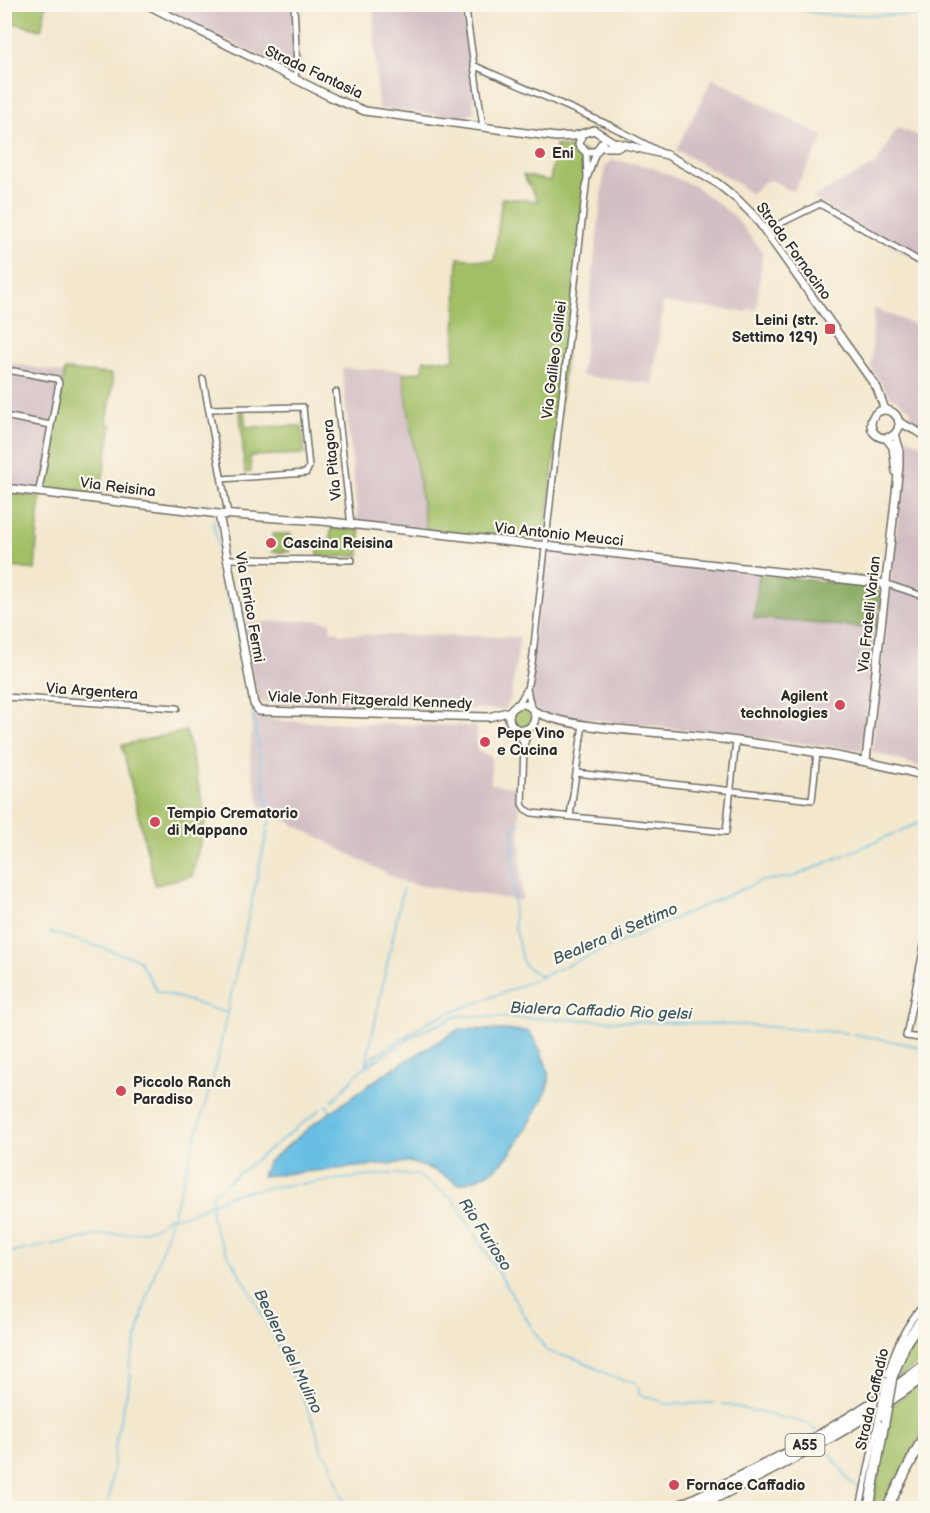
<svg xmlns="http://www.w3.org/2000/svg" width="930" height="1513" viewBox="0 0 930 1513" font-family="'Balsamiq Sans',sans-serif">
	<rect width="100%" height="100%" fill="#fbf7ec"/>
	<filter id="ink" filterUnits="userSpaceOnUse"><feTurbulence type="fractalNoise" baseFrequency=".0167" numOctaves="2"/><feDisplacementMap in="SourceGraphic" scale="12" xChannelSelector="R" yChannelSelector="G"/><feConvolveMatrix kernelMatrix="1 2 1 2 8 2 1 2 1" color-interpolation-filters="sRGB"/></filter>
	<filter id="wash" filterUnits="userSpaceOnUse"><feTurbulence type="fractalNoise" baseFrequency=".008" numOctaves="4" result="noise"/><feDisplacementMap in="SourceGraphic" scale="24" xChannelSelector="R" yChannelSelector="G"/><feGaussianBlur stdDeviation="1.35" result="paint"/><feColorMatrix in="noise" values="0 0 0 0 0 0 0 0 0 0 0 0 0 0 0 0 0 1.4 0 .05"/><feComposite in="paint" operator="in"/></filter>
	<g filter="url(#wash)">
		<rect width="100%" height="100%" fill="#f3e8ce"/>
		<path fill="#d2bec3" d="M 159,5 L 297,5 L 299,74 L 289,71 Z
			M 373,5 L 461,5 L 472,72 L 474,112 L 465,118 L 378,108 Z
			M 713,78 L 824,137 L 793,192 L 771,180 L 764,182 L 750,194 L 736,182 L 676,150 Z
			M 897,128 L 925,138 L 925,265 L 812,198 L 876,164 Z
			M 613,160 L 648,166 L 696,187 L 734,216 L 763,252 L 756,310 L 748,309 L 747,312 L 663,303 L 653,384 L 581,376 L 605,167 Z
			M 874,308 L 925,329 L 925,430 L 914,424 L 909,408 L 890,396 L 871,369 Z
			M 5,362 L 64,373 L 43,488 L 5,487 Z
			M 342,368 L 402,370 L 426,529 L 358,521 Z
			M 907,437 L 925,446 L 925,768 L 872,752 Z
			M 544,547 L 759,574 L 754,618 L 877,629 L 862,750 L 543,714 L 531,707 L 527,700 Z
			M 315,620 L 331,622 L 330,631 L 339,631 L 339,634 L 520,637 L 510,701 L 505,710 L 258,702 L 241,623 Z
			M 252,713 L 278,721 L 477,726 L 477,751 L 491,756 L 491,784 L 518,787 L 522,901 L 404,883 L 261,807 L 250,764 Z"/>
		<path fill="#a3bf66" stroke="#677548" stroke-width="1.5" d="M 4,5 L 46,5 L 41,30 L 5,21 Z
			M 556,145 L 586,152 L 586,178 L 544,547 L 426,529 L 403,373 L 422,372 L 424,360 L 454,360 L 458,258 L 494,261 L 502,198 L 538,201 L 523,175 L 550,181 Z
			M 65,370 L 111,374 L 113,382 L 107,424 L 112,425 L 100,493 L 97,495 L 43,488 Z
			M 240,411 L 244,411 L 246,427 L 302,426 L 305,454 L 250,456 L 251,472 L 245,473 Z
			M 5,492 L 40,497 L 35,570 L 5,566 Z
			M 331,528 L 360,530 L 360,555 L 318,558 L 318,544 L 330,544 Z
			M 273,534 L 291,534 L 290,552 L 273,552 Z
			M512 717a10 10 0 1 1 20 0a10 10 0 1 1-20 0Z
			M 186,731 L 206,818 L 192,876 L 155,885 L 122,745 Z
			M 925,1317 L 925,1358 L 896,1380 L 905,1352 Z
			M 925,1380 L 925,1428 L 884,1508 L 872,1508 L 891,1406 Z"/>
		<path fill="#82a65b" stroke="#566843" stroke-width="1.5" d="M 759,574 L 875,587 L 881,595 L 877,629 L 754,618 Z"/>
		<path fill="#66bee3" stroke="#487487" stroke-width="1.5" d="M 459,1029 L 528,1031 C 536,1038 550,1070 549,1081 C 548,1095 516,1147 506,1158 C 494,1173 476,1180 459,1184 L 434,1170 L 409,1162 L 262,1176 L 268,1162 L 315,1123 L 386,1073 Z"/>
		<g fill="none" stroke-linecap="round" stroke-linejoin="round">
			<path stroke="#66bee3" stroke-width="1.5" d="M 787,4 C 830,24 879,10 926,17
				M 213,521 L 247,685
				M 908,587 L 926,593
				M 520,823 L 513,829 L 514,926 C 524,949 512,966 543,976
				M 50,932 L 138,959 L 157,991 L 227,1013 L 215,1071 L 173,1213
				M 227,1013 L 270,819 L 252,707
				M 854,1034 L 926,1048
				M 366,1065 L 403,889
				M 367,1066 L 416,1034 L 458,1016 L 745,1025 L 848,1033
				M 332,1101 L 372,1058 L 431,1020 L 510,990 L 761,881 L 793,877 L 926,820
				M 326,1105 L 331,1111
				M 4,1254 L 100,1235 L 134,1233 L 155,1228 L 169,1217 C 185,1217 197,1211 211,1204 L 212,1194 L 321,1109
				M 638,1388 L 639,1393 C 648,1399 658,1398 665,1404 L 715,1403
				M 722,1404 L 809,1424 L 816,1431
				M 825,1446 L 850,1482 L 860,1488
				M 896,1500 L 914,1508
				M 108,1508 L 117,1433 L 131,1376 L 128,1372 L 147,1297 L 171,1220
				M 349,1508 C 339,1494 337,1480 331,1463 C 329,1459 325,1456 323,1452 C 319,1444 318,1434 315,1426 C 295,1378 271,1331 247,1286 C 233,1260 209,1234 211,1204 L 233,1194 L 273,1187 L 387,1174 L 417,1175 L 454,1200 L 545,1349 C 554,1356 563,1354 573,1358 C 594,1365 613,1381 636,1382"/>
		</g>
	</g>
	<g filter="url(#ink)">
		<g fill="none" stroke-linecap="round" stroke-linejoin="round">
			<g stroke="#716d64" stroke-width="8">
				<path id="street" d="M 465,4 L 483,127
					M 475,66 L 611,126 L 662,153
					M 294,79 L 297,68 L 294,4
					M 588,176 L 596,152
					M 765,231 L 820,204 L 926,265
					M 4,374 L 6,371 L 13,371 L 57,379 L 59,383 L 39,490
					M 203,379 L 228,514
					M 336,392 L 351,525
					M 209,409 L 303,407 L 309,467 L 306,473 L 222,479
					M 4,416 L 51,425
					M 227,559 L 352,560
					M 887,584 L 926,597
					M 527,689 L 531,707
					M 4,697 L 177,708
					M 518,705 L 527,689 L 532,663 L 587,177 L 586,152
					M 530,728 L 524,745 L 522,804 L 525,809 L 532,813 L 726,832 L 736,741
					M 518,730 L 524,745
					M 576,773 L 812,800 L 817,753
					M 570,816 L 583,724
					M 926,936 L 906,1036 L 926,1039
					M 886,1381 C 893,1351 904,1326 926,1302
					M 860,1508 L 878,1421"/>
			</g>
			<g stroke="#716d64" stroke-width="10">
				<path id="secondary" d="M 146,4 L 335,99 L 365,111 L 556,137 L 574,136 L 594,130 L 613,142 L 667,155 L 717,183 L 737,199 L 756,218 L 877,388 L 885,410
					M 581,135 L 579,145 L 586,152 L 596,152 L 602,143
					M 601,147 L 619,147
					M871 424a14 14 0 1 1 28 0a14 14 0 1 1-28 0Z
					M 899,422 L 926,436
					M 886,438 L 893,447 L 896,472
					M 4,488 L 219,514 L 322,521 L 887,584
					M 219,514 L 254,704 L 259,711 L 489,717 L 511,711
					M509 717a13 13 0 1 1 26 0a13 13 0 1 1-26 0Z
					M 534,711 C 568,729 647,731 687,735 C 768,744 847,755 926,776
					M 866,760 L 899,466 L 899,448 L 895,434"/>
			</g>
			<g stroke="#716d64" stroke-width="12">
				<path id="highway" d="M 892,1377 L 906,1342 L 926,1313
					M 675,1508 C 763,1467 849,1425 926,1364
					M 694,1508 C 775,1469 853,1430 926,1375
					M 869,1508 L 885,1417
					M 887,1508 L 926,1432"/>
			</g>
			<use href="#street" stroke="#fff" stroke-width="5"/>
			<use href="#secondary" stroke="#fff" stroke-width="7"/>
			<use href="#highway" stroke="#fff" stroke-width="9"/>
			<g stroke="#716d64" stroke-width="8" stroke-linecap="butt">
				<path id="street-bridge" d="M 878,1421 L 886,1381"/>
			</g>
			<g stroke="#716d64" stroke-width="12" stroke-linecap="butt">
				<path id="highway-bridge" d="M 885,1417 L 892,1377"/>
			</g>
			<use href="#street-bridge" stroke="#fff" stroke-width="5"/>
			<use href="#highway-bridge" stroke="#fff" stroke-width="9"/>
		</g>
	</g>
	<g fill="#d1495b" stroke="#fbf7ec" stroke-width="2">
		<circle cx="540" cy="153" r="6"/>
		<rect x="824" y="323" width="12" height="12" rx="3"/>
		<circle cx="271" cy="543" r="6"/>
		<circle cx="840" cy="705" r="6"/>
		<circle cx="485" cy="742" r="6"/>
		<circle cx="155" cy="822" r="6"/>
		<circle cx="121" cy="1091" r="6"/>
		<circle cx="674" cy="1485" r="6"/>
	</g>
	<g text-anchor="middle" stroke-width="4.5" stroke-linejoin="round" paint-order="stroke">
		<rect fill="#fbf7ec" stroke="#696865" stroke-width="1.5" x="785.5" y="1434" width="39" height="22" rx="4.5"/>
		<g font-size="14" font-weight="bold" fill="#2b2b2b">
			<text x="805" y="1450">A55</text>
		</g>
		<g font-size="15" fill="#2b2b2b" stroke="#fbf7ec">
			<text transform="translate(314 72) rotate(25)" y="5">Strada Fantasia</text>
			<text transform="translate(794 251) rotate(54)" y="5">Strada Fornacino</text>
			<text transform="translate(554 360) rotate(-83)" y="5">Via Galileo Galilei</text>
			<text transform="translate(332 460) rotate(-96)" y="5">Via Pitagora</text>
			<text transform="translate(118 487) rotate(7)" y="5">Via Reisina</text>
			<text transform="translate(559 534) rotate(6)" y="5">Via Antonio Meucci</text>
			<text transform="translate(250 607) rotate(80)" y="5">Via Enrico Fermi</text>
			<text transform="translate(869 614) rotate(-84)" y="5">Via Fratelli Varian</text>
			<text transform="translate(92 691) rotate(4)" y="5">Via Argentera</text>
			<text transform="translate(370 700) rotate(2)" y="5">Viale Jonh Fitzgerald Kennedy</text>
			<text transform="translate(872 1399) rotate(-77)" y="5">Strada Caffadio</text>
		</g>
		<g font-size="15" font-weight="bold" fill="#2b2b2b" stroke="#fbf7ec" text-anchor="start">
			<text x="552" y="158">Eni</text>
			<text x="818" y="325" text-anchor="end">Leini (str.<tspan x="818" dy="17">Settimo 129)</tspan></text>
			<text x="283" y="548">Cascina Reisina</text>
			<text x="828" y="701" text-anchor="end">Agilent<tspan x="828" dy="17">technologies</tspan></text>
			<text x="497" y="738">Pepe Vino<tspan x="497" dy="17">e Cucina</tspan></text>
			<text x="167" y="818">Tempio Crematorio<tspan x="167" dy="17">di Mappano</tspan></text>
			<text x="133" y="1087">Piccolo Ranch<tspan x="133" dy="17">Paradiso</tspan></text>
			<text x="686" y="1490">Fornace Caffadio</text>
		</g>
		<g font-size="16" font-style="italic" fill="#3d5762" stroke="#fbf7ec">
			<text transform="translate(615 933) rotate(-23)" y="6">Bealera di Settimo</text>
			<text transform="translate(601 1010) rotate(2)" y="6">Bialera Caffadio Rio gelsi</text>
			<text transform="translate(486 1234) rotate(57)" y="6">Rio Furioso</text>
			<text transform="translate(289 1351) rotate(64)" y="6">Bealera del Mulino</text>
		</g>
	</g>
	<rect width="930" height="1513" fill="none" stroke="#fbf7ec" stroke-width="24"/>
</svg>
